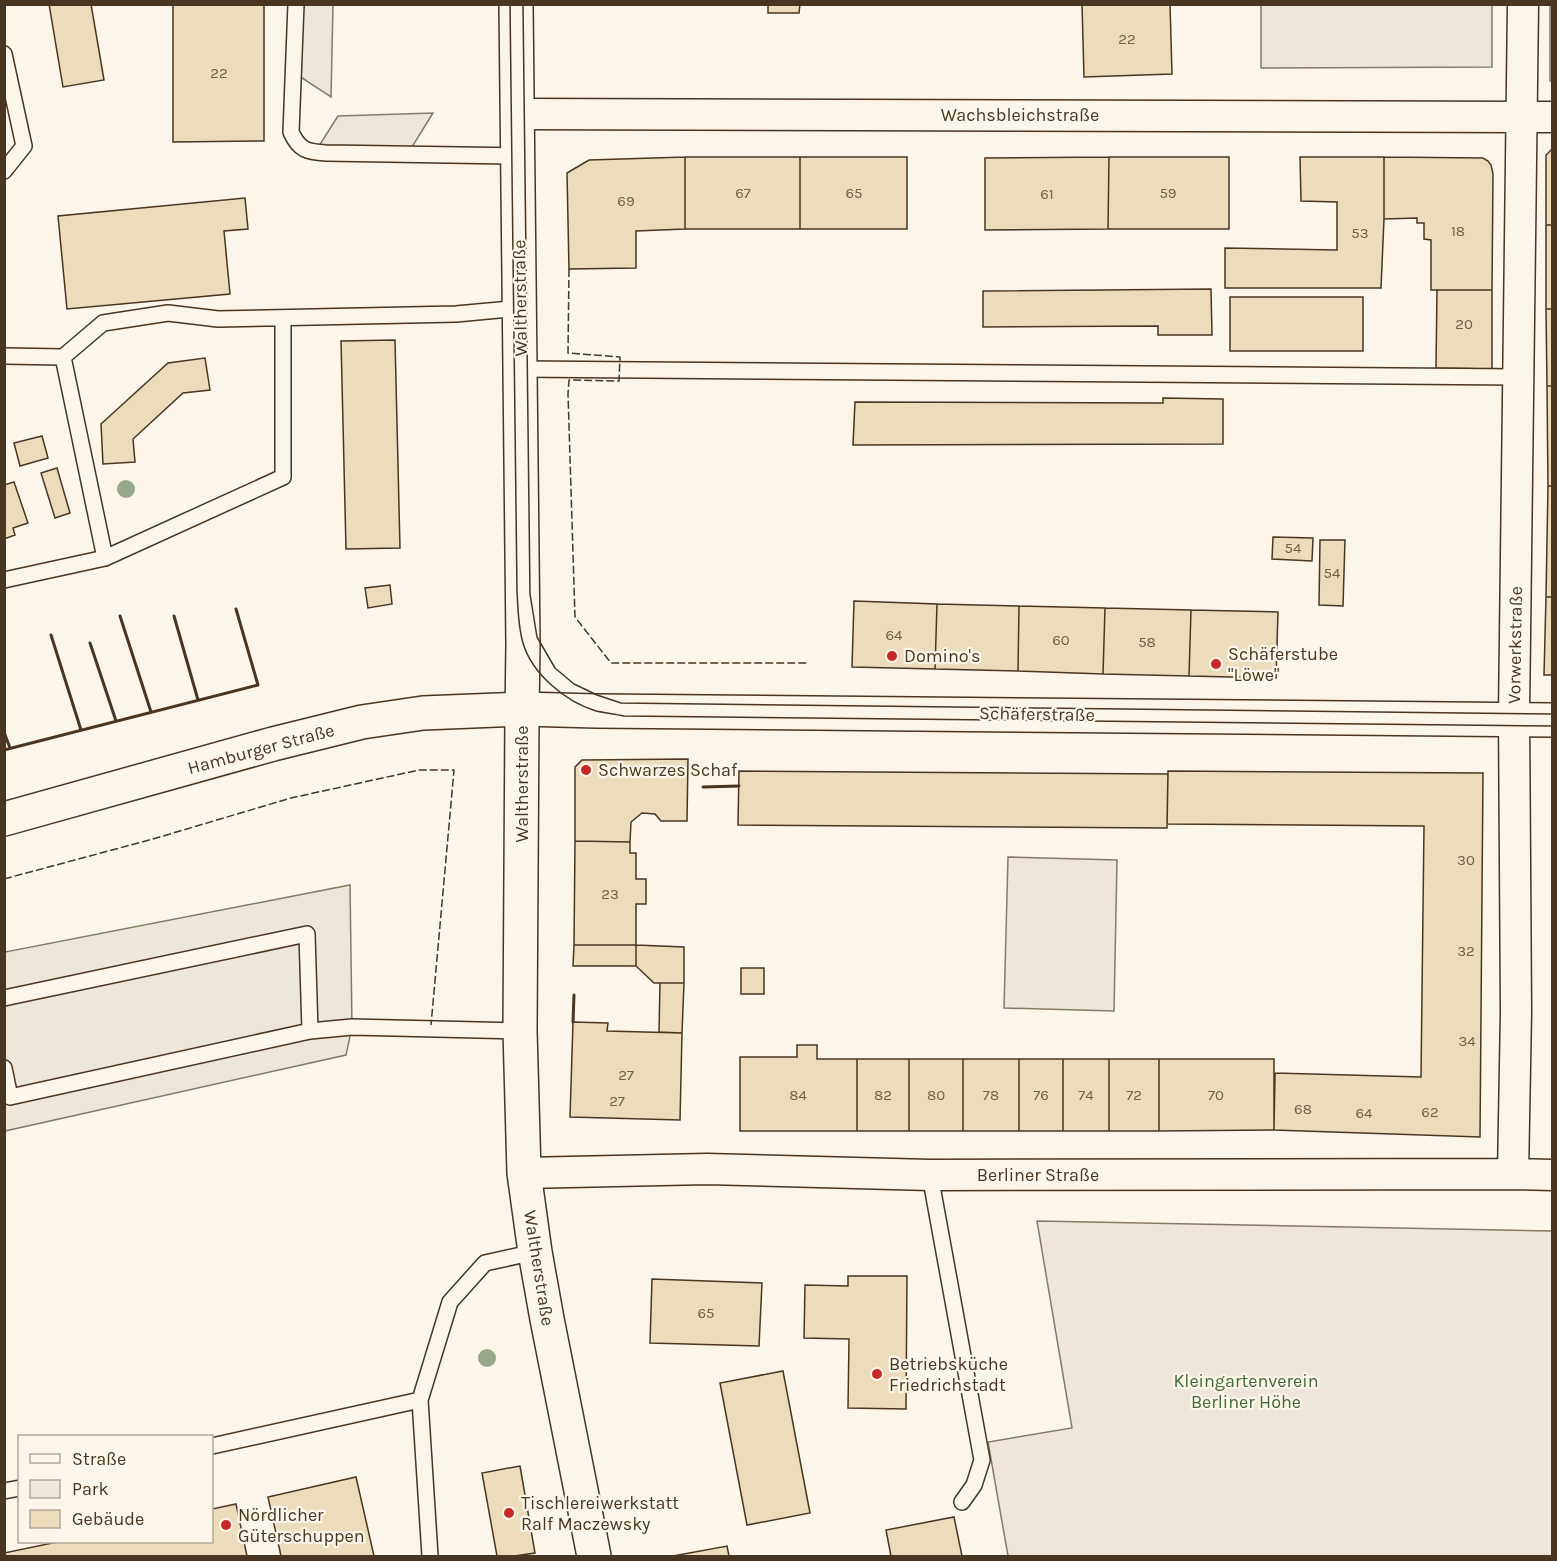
<svg xmlns="http://www.w3.org/2000/svg" width="1557" height="1561" viewBox="0 0 1557 1561" font-family="Karla,sans-serif">
	<rect width="100%" height="100%" fill="#fbf6e9"/>
	<path fill="#ede6d9" stroke="#887966" stroke-width="1.5" d="M 1552,4 L 1552,81 L 1550,81 L 1550,5 Z
		M 1261,5 L 1492,5 L 1492,67 L 1261,68 Z
		M 1008,857 L 1117,860 L 1114,1011 L 1004,1008 Z
		M 1037,1221 L 1552,1231 L 1552,1556 L 1008,1556 L 988,1442 L 1072,1428 Z"/>
	<path fill="#ede7d9" stroke="#887966" stroke-width="1.5" d="M 296,5 L 333,5 L 331,97 L 293,72 Z
		M 433,113 L 407,155 L 315,152 L 338,116 Z
		M 350,885 L 352,1027 L 346,1055 L 5,1131 L 5,952 Z"/>
	<path fill="#ecdcbc" stroke="#4a3520" stroke-width="1.5" d="M 49,4 L 91,4 L 104,80 L 63,87 Z
		M 173,4 L 264,4 L 264,141 L 173,142 Z
		M 768,4 L 800,4 L 799,13 L 768,13 Z
		M 1082,4 L 1170,4 L 1172,74 L 1084,77 Z
		M 1552,149 L 1552,225 L 1546,225 L 1546,155 Z
		M 685,157 L 685,229 L 636,231 L 636,268 L 569,269 L 567,173 L 589,160 Z
		M 685,157 L 800,157 L 800,229 L 685,229 Z
		M 800,157 L 907,157 L 907,229 L 800,229 Z
		M 1109,157 L 1108,229 L 985,230 L 985,158 Z
		M 1109,157 L 1229,157 L 1229,229 L 1108,229 Z
		M 1300,157 L 1384,157 L 1384,219 L 1381,288 L 1225,288 L 1225,248 L 1337,250 L 1337,202 L 1301,201 Z
		M 1384,157 L 1483,158 L 1488,161 L 1491,165 L 1493,174 L 1492,290 L 1431,290 L 1431,240 L 1424,239 L 1424,223 L 1417,223 L 1417,218 L 1384,219 Z
		M 245,198 L 248,229 L 224,231 L 230,294 L 67,309 L 58,216 Z
		M 1546,225 L 1552,225 L 1552,309 L 1546,309 Z
		M 1211,289 L 1212,335 L 1158,335 L 1158,326 L 983,327 L 983,291 Z
		M 1437,290 L 1492,290 L 1492,369 L 1436,368 Z
		M 1230,297 L 1363,297 L 1363,351 L 1230,351 Z
		M 1546,309 L 1552,309 L 1552,386 L 1547,386 Z
		M 395,340 L 400,548 L 346,549 L 341,341 Z
		M 205,358 L 210,390 L 183,393 L 133,439 L 135,462 L 103,464 L 101,424 L 168,363 Z
		M 1547,386 L 1552,386 L 1552,486 L 1548,486 Z
		M 1163,398 L 1223,399 L 1223,444 L 853,445 L 855,402 L 1163,403 Z
		M 42,436 L 48,458 L 20,466 L 14,443 Z
		M 57,468 L 70,513 L 55,518 L 41,473 Z
		M 14,482 L 28,523 L 13,528 L 15,535 L 4,539 L 4,485 Z
		M 1548,486 L 1552,486 L 1552,597 L 1546,597 Z
		M 1273,537 L 1313,538 L 1312,561 L 1272,559 Z
		M 1320,540 L 1345,540 L 1343,606 L 1319,605 Z
		M 390,585 L 392,604 L 368,608 L 365,588 Z
		M 1546,597 L 1552,597 L 1552,675 L 1544,675 Z
		M 854,601 L 937,604 L 935,669 L 852,667 Z
		M 937,604 L 1019,606 L 1018,671 L 935,669 Z
		M 1019,606 L 1105,608 L 1103,674 L 1018,671 Z
		M 1105,608 L 1191,610 L 1189,676 L 1103,674 Z
		M 1191,610 L 1278,612 L 1276,678 L 1189,676 Z
		M 688,759 L 687,821 L 661,821 L 655,814 L 642,813 L 631,822 L 630,842 L 575,841 L 575,767 L 582,760 Z
		M 739,771 L 1168,774 L 1167,828 L 738,825 Z
		M 1168,771 L 1483,773 L 1480,1137 L 1274,1130 L 1275,1073 L 1421,1077 L 1424,826 L 1167,824 Z
		M 575,841 L 630,842 L 630,853 L 636,853 L 636,879 L 646,879 L 646,904 L 636,904 L 636,945 L 574,945 Z
		M 574,945 L 636,945 L 636,966 L 573,966 Z
		M 636,945 L 684,947 L 684,983 L 654,983 L 636,966 Z
		M 741,968 L 764,968 L 764,994 L 741,994 Z
		M 660,983 L 684,983 L 682,1033 L 659,1032 Z
		M 573,1022 L 608,1023 L 607,1031 L 682,1033 L 680,1120 L 570,1117 Z
		M 797,1045 L 817,1045 L 817,1059 L 857,1059 L 857,1131 L 740,1131 L 740,1057 L 797,1057 Z
		M 857,1059 L 909,1059 L 909,1131 L 857,1131 Z
		M 909,1059 L 963,1059 L 963,1131 L 909,1131 Z
		M 963,1059 L 1019,1059 L 1019,1131 L 963,1131 Z
		M 1019,1059 L 1063,1059 L 1063,1131 L 1019,1131 Z
		M 1063,1059 L 1109,1059 L 1109,1131 L 1063,1131 Z
		M 1109,1059 L 1159,1059 L 1159,1131 L 1109,1131 Z
		M 1159,1059 L 1274,1059 L 1274,1130 L 1159,1131 Z
		M 848,1276 L 907,1276 L 906,1409 L 848,1408 L 849,1339 L 804,1338 L 805,1285 L 848,1286 Z
		M 652,1279 L 762,1283 L 759,1346 L 650,1343 Z
		M 783,1371 L 810,1513 L 747,1525 L 720,1383 Z
		M 520,1466 L 535,1553 L 514,1556 L 497,1556 L 482,1473 Z
		M 356,1477 L 374,1556 L 281,1556 L 268,1497 Z
		M 236,1504 L 247,1556 L 4,1556 L 4,1553 L 57,1542 L 212,1542 L 212,1509 Z
		M 954,1517 L 962,1556 L 891,1556 L 886,1530 Z
		M 727,1546 L 729,1556 L 673,1556 Z"/>
	<g fill="none" stroke-linecap="round" stroke-linejoin="round">
		<g stroke="#4a3520" stroke-width="18">
			<path id="service" d="M 296,4 L 291,132 C 299,150 307,152 326,153 L 518,156
				M 4,54 L 24,146 L 4,171
				M 4,356 L 63,357 L 103,323 L 168,313 L 218,319 L 456,314 L 520,308
				M 520,369 L 1519,377
				M 105,558 L 283,477 L 283,318
				M 4,580 L 105,558 L 63,357
				M 4,998 L 307,934 L 310,1031
				M 4,1068 L 10,1097 L 310,1031 L 352,1027 L 520,1031
				M 930,1175 L 982,1460 L 974,1485 L 962,1502
				M 420,1400 L 430,1556
				M 212,1446 L 420,1400 L 450,1302 L 485,1263 L 535,1252
				M 4,1491 L 20,1488"/>
		</g>
		<g stroke="#4a3520" stroke-width="33">
			<path id="minor" d="M 517,114 L 1552,117
				M 524,1173 L 707,1169 L 930,1175 L 1513,1174 L 1552,1175
				M 1513,1174 L 1516,1012 L 1514,714 L 1523,4"/>
		</g>
		<g stroke="#4a3520" stroke-width="36">
			<path id="tertiary" d="M 522,709 L 596,711 L 1552,720"/>
		</g>
		<g stroke="#4a3520" stroke-width="36">
			<path id="secondary" d="M 516,4 L 523,644 L 522,715 L 520,1031 L 524,1173 L 535,1252 L 547,1319 L 594,1556
				M 4,819 L 273,744 L 362,722 L 423,713 L 522,709"/>
		</g>
		<use href="#service" stroke="#fbf6e9" stroke-width="15"/>
		<use href="#minor" stroke="#fbf6e9" stroke-width="30"/>
		<use href="#tertiary" stroke="#fbf6e9" stroke-width="33"/>
		<use href="#secondary" stroke="#fbf6e9" stroke-width="33"/>
		<path stroke="#4a3520" stroke-width="1.5" d="M 510,4 L 517,591 C 518,608 518,626 523,643 C 532,674 566,702 596,711 C 605,713 615,714 624,716 L 1552,726
			M 523,4 L 530,594 L 537,637 L 555,668 L 574,684 L 597,695 L 621,703 L 1552,714"/>
		<path stroke="#4a3520" stroke-width="1.5" stroke-dasharray="8 3" stroke-linecap="butt" d="M 569,269 L 568,353 L 620,357 L 619,381 L 569,380 L 568,394 L 575,617 L 611,663 L 809,663
			M 4,879 L 153,839 L 291,798 L 419,770 L 454,770 L 431,1025"/>
		<path stroke="#4a3520" stroke-width="3" d="M 120,616 L 151,712
			M 174,616 L 198,700
			M 51,635 L 81,730
			M 90,643 L 116,721
			M 4,732 L 10,748
			M 4,750 L 258,685 L 236,609
			M 703,787 L 739,786
			M 573,1022 L 574,995"/>
	</g>
	<g fill="#96a887">
		<circle cx="126" cy="489" r="9"/>
		<circle cx="487" cy="1358" r="9"/>
	</g>
	<g fill="#c62828" stroke="#fbf6e9" stroke-width="2">
		<circle cx="892" cy="656" r="6"/>
		<circle cx="1216" cy="664" r="6"/>
		<circle cx="586" cy="770" r="6"/>
		<circle cx="877" cy="1374" r="6"/>
		<circle cx="509" cy="1513" r="6"/>
		<circle cx="226" cy="1525" r="6"/>
	</g>
	<g text-anchor="middle" stroke-width="4.5" stroke-linejoin="round" paint-order="stroke">
		<g font-size="15" fill="#725f47">
			<text x="1127" y="44">22</text>
			<text x="219" y="78">22</text>
			<text x="743" y="198">67</text>
			<text x="854" y="198">65</text>
			<text x="1168" y="198">59</text>
			<text x="1047" y="199">61</text>
			<text x="626" y="206">69</text>
			<text x="1458" y="236">18</text>
			<text x="1360" y="238">53</text>
			<text x="1464" y="329">20</text>
			<text x="1293" y="553">54</text>
			<text x="1332" y="578">54</text>
			<text x="894" y="640">64</text>
			<text x="1061" y="645">60</text>
			<text x="1147" y="647">58</text>
			<text x="1466" y="865">30</text>
			<text x="610" y="899">23</text>
			<text x="1466" y="956">32</text>
			<text x="1467" y="1046">34</text>
			<text x="626" y="1080">27</text>
			<text x="798" y="1100">84</text>
			<text x="883" y="1100">82</text>
			<text x="936" y="1100">80</text>
			<text x="991" y="1100">78</text>
			<text x="1041" y="1100">76</text>
			<text x="1086" y="1100">74</text>
			<text x="1134" y="1100">72</text>
			<text x="1216" y="1100">70</text>
			<text x="617" y="1106">27</text>
			<text x="1303" y="1114">68</text>
			<text x="1430" y="1117">62</text>
			<text x="1364" y="1118">64</text>
			<text x="706" y="1318">65</text>
		</g>
		<g font-size="18" fill="#4a3520" stroke="#fbf6e9">
			<text x="1020" y="121">Wachsbleichstraße</text>
			<text transform="translate(520 298) rotate(-91)" y="6">Waltherstraße</text>
			<text transform="translate(1515 645) rotate(-89)" y="6">Vorwerkstraße</text>
			<text transform="translate(1037 714) rotate(1)" y="6">Schäferstraße</text>
			<text transform="translate(261 749) rotate(-15)" y="6">Hamburger Straße</text>
			<text transform="translate(522 784) rotate(-90)" y="6">Waltherstraße</text>
			<text x="1038" y="1181">Berliner Straße</text>
			<text transform="translate(539 1268) rotate(81)" y="6">Waltherstraße</text>
		</g>
		<g font-size="18" fill="#4a3520" stroke="#fbf6e9" text-anchor="start">
			<text x="1228" y="660">Schäferstube<tspan x="1228" dy="21">"Löwe"</tspan></text>
			<text x="904" y="662">Domino's</text>
			<text x="598" y="776">Schwarzes Schaf</text>
			<text x="889" y="1370">Betriebsküche<tspan x="889" dy="21">Friedrichstadt</tspan></text>
			<text x="521" y="1509">Tischlereiwerkstatt<tspan x="521" dy="21">Ralf Maczewsky</tspan></text>
			<text x="238" y="1521">Nördlicher<tspan x="238" dy="21">Güterschuppen</tspan></text>
		</g>
		<g font-size="18" fill="#436837" stroke="#fbf6e9">
			<text x="1246" y="1387">Kleingartenverein<tspan x="1246" dy="21">Berliner Höhe</tspan></text>
		</g>
	</g>
	<rect width="1557" height="1561" fill="none" stroke="#4a3520" stroke-width="12"/>
	<rect x="18" y="1435" width="195" height="108" fill="#fbf6e9" stroke="#b4a999" stroke-width="1.5"/>
	<rect x="30" y="1454" width="30" height="9" fill="#fbf6e9" stroke="#b4a999" stroke-width="1.5"/>
	<text x="72" y="1465" font-size="18" fill="#4a3520">Straße</text>
	<rect x="30" y="1480" width="30" height="18" fill="#ede6d9" stroke="#b4a999" stroke-width="1.5"/>
	<text x="72" y="1495" font-size="18" fill="#4a3520">Park</text>
	<rect x="30" y="1510" width="30" height="18" fill="#ecdcbc" stroke="#b4a999" stroke-width="1.5"/>
	<text x="72" y="1525" font-size="18" fill="#4a3520">Gebäude</text>
</svg>
